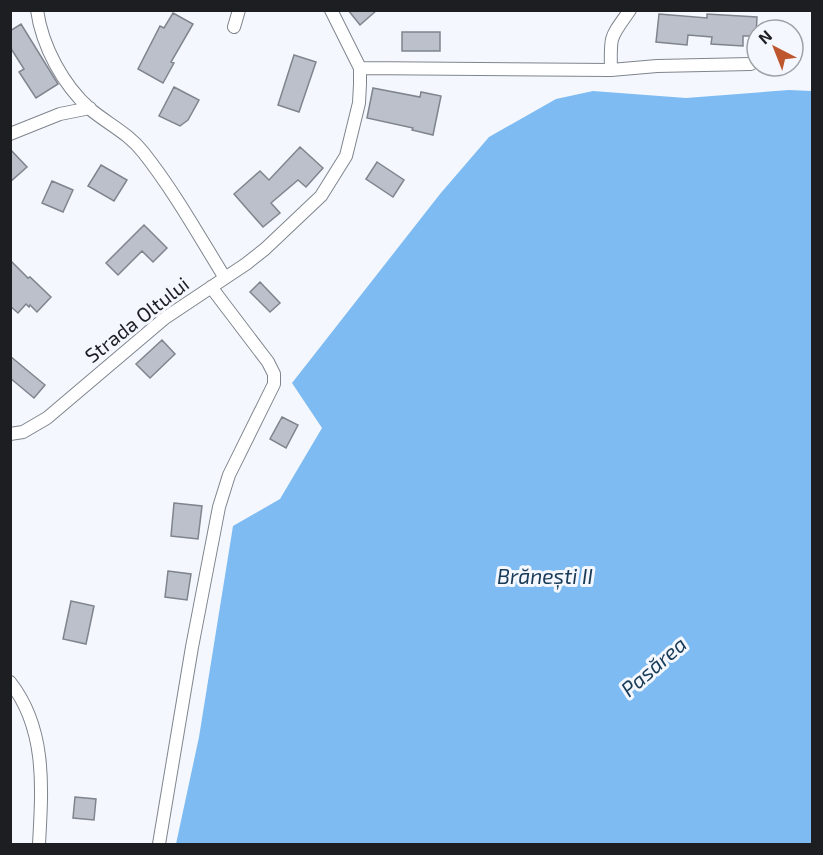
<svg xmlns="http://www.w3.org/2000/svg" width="823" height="855" viewBox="0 0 823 855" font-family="'Exo 2',sans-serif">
	<rect width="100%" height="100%" fill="#f4f8fe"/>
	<path fill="#7dbbf2" d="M 789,90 L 812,91 L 812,844 L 176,844 L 199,737 L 233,526 L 280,499 L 322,428 L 292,383 L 440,194 L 489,137 L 556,99 L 593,91 L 686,98 Z"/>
	<path fill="#bbc0ca" stroke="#7f848d" stroke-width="1.5" d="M 348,10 L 377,10 L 360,25 Z
		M 173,13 L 193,24 L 171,62 L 174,63 L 163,83 L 138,69 L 160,26 L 164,28 Z
		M 659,14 L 707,18 L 707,14 L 757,17 L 756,36 L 743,36 L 743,46 L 711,44 L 712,37 L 688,35 L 687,45 L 656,42 Z
		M 21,24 L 58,84 L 36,98 L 19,72 L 24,69 L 10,47 L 10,31 Z
		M 402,32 L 440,32 L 440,51 L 402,51 Z
		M 294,55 L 316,62 L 299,112 L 278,105 Z
		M 174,87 L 199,100 L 188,120 L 180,126 L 159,116 Z
		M 373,88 L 420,97 L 421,92 L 441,96 L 433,135 L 412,130 L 413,128 L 367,118 Z
		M 300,147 L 323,168 L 306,187 L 298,180 L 271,203 L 280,213 L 263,227 L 234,194 L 260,171 L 269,180 Z
		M 10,149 L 27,167 L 10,182 Z
		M 377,162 L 404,180 L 393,197 L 366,179 Z
		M 101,165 L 127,180 L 114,201 L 88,186 Z
		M 52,181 L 73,190 L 63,212 L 42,203 Z
		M 144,225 L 167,248 L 153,262 L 142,251 L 118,275 L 106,263 Z
		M 10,260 L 28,278 L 30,277 L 51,297 L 37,312 L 30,305 L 29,307 L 26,304 L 18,313 L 10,306 Z
		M 260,282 L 280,303 L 270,312 L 250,292 Z
		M 162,340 L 175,354 L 150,378 L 136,364 Z
		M 10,356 L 45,385 L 34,398 L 10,378 Z
		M 282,417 L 298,425 L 286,448 L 270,439 Z
		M 174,503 L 202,506 L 198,539 L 171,536 Z
		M 168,571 L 191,574 L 187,600 L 165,597 Z
		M 71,601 L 94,606 L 86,644 L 63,639 Z
		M 75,797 L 96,799 L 94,820 L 73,818 Z"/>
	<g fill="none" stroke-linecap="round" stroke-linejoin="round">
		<g stroke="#7f858d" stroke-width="14">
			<path id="minor" d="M 37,10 C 42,46 63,85 90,109 C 108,124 128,133 143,152 C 174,191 199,236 225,278
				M 234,27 L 239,10
				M 360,68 L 611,70 L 657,66 L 751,64
				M 611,70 C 610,35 610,38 630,10
				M 10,134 L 60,114 L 90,108
				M 10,434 L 23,432 L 47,418 L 165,318 L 246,264 L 265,249 L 321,196 L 346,156 L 359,103 L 360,84 L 360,68 L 331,10
				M 10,682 C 47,729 42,789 39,844
				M 159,844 L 192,647 L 219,507 L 229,475 L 274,384 L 274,374 L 268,362 L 211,287"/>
		</g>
		<use href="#minor" stroke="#fff" stroke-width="12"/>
	</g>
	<g text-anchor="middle" stroke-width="6" stroke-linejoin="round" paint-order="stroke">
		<g font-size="20" fill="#1c1e22" stroke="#f4f8fe">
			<text transform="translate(137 320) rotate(-38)" y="7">Strada Oltului</text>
		</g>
		<g font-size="21" font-style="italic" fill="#193b57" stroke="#f4f8fe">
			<text x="545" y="584">Brănești II</text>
			<text transform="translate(654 667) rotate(-41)" y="7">Pasărea</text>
		</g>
	</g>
	<rect width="823" height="855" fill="none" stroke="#1c1e22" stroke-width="24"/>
	<g transform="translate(775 48) rotate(318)"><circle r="28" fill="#f4f8fe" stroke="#9ea1a6" stroke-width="1.5"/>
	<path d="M0-4.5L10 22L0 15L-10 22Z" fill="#be572e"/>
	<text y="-9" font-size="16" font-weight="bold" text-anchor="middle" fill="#1c1e22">N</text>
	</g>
</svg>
